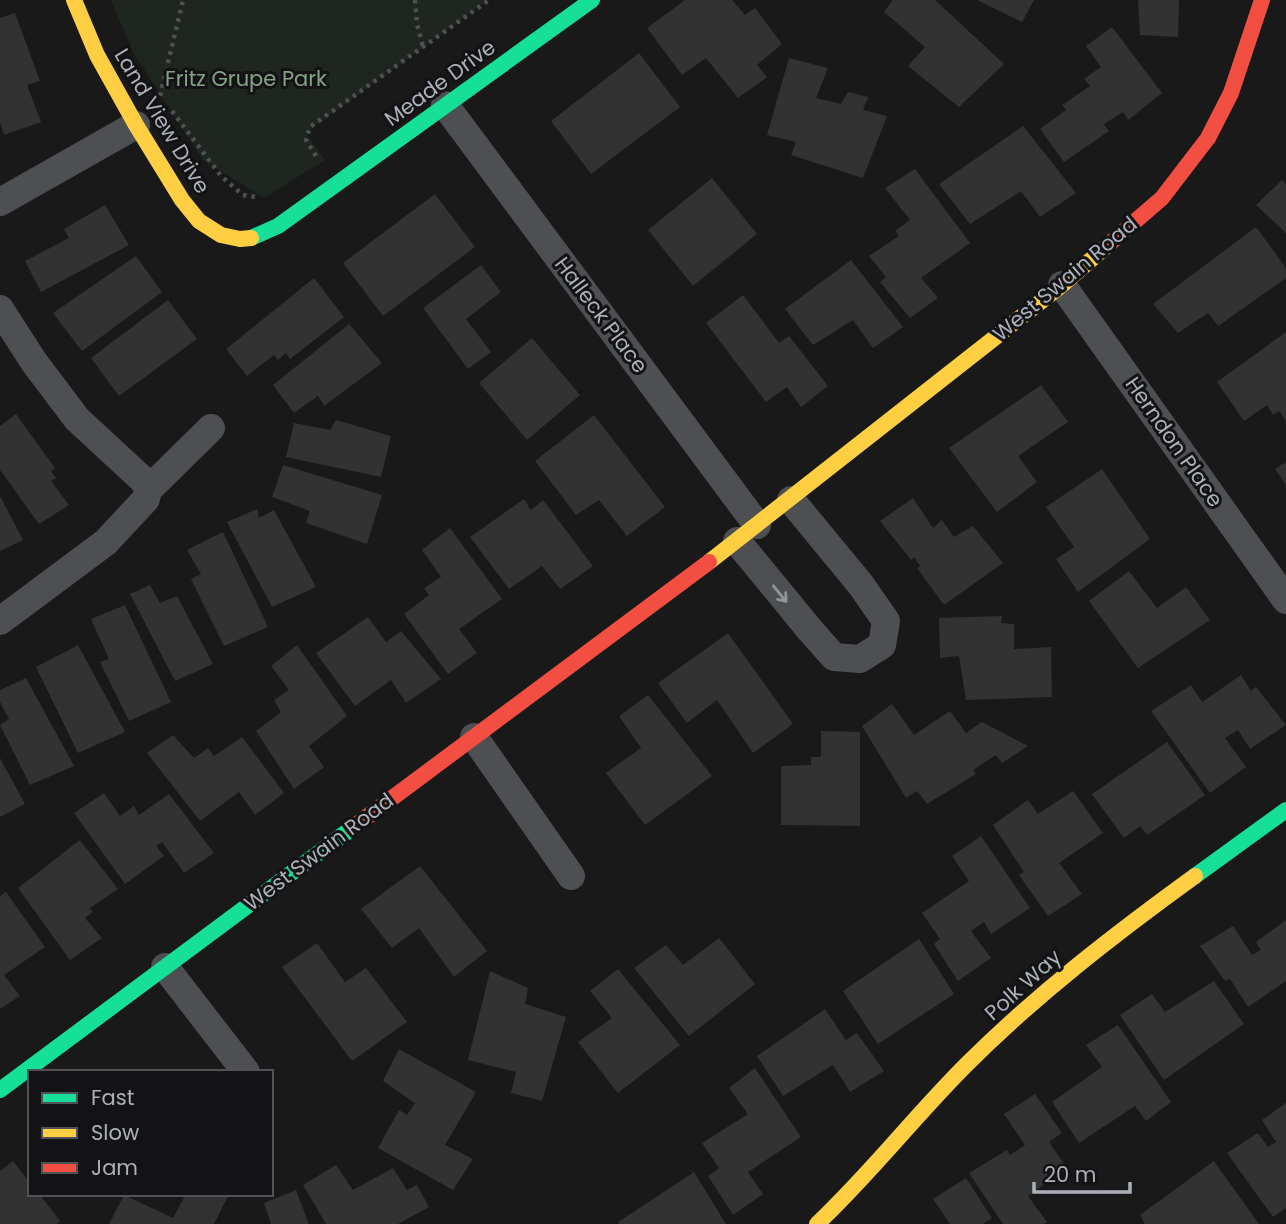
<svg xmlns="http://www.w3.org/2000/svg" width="1286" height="1224" viewBox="0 0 1286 1224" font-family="Poppins,sans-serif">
	<rect width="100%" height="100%" fill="#191919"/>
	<path fill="#1f2620" d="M 111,0 L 488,0 L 306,133 L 325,160 L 264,198 L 203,160 L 133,52 Z"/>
	<path fill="#323233" d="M 685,0 L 732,0 L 745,15 L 755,8 L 782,44 L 757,65 L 767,77 L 738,98 L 706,58 L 682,75 L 647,28 Z
		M 893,0 L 935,0 L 1004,64 L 959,107 L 908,66 L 925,47 L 884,12 Z
		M 977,0 L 1034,0 L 1022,22 Z
		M 1138,0 L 1179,0 L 1178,37 L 1140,35 Z
		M 15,13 L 40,81 L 27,85 L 41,122 L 4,135 L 0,123 L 0,18 Z
		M 1112,27 L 1162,93 L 1128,120 L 1123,112 L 1104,124 L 1109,131 L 1064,162 L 1040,129 L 1066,110 L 1062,105 L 1090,86 L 1084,79 L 1101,67 L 1086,46 Z
		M 639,53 L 680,107 L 591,174 L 551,121 Z
		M 789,58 L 828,68 L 816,98 L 841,104 L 848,92 L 868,97 L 863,110 L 887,116 L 863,178 L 791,155 L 796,142 L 767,135 Z
		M 1023,126 L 1076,193 L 1040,217 L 1021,191 L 970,224 L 939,184 Z
		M 915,169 L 970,243 L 921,278 L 938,298 L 910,318 L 880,282 L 886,277 L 869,256 L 899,236 L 895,231 L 910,220 L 885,188 Z
		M 712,178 L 757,234 L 693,286 L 648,230 Z
		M 1282,180 L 1286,184 L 1286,233 L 1256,205 Z
		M 435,194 L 475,247 L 383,316 L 343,263 Z
		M 105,205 L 129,245 L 41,292 L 25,261 L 69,238 L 64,229 Z
		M 1256,227 L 1286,268 L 1286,278 L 1218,326 L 1208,313 L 1178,333 L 1153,304 Z
		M 136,256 L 162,292 L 82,351 L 53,313 Z
		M 851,260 L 903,327 L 873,348 L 853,320 L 813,345 L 785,309 Z
		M 481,265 L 501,292 L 466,319 L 491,352 L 468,369 L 423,308 Z
		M 314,278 L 344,317 L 290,359 L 286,353 L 278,360 L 274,355 L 247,376 L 226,349 Z
		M 743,295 L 779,343 L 789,336 L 828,386 L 801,407 L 787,387 L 766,402 L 706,323 Z
		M 168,300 L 197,339 L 119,396 L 91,358 Z
		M 349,324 L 382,363 L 324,406 L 318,396 L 294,413 L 273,385 Z
		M 1286,332 L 1286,421 L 1279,411 L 1273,415 L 1267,405 L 1244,421 L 1217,382 Z
		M 532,338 L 580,395 L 527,440 L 479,383 Z
		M 1041,385 L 1068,422 L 1018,456 L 1037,482 L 997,512 L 949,448 Z
		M 16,414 L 55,468 L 51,471 L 56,478 L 51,481 L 69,505 L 39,524 L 0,470 L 0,426 Z
		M 594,415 L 665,507 L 627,536 L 599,500 L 576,515 L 535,461 Z
		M 336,420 L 391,436 L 381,477 L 286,457 L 294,423 L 330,430 Z
		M 1286,462 L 1286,485 L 1275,469 Z
		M 283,465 L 382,495 L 367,544 L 306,523 L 310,511 L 272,497 Z
		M 1102,469 L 1150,539 L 1078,592 L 1056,559 L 1074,547 L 1046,507 Z
		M 0,496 L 23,540 L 0,551 Z
		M 913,498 L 933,528 L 942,520 L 954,537 L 973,526 L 1003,563 L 944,605 L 917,568 L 920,566 L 914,557 L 911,560 L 880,521 Z
		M 524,499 L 531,510 L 543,500 L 593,566 L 560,589 L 542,566 L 509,589 L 470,537 Z
		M 257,509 L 259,518 L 274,510 L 316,587 L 272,607 L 227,522 Z
		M 450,528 L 502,599 L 459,629 L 477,653 L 448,674 L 404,614 L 429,595 L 424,588 L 441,577 L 422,550 Z
		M 223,532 L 268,627 L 224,646 L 191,579 L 201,574 L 187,550 Z
		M 1129,571 L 1157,608 L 1186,587 L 1210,620 L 1138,668 L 1089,601 Z
		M 150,585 L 160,603 L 177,596 L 213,664 L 175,681 L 130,594 Z
		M 125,605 L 171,702 L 129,721 L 100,662 L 109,659 L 91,619 Z
		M 1002,616 L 1001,623 L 1014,624 L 1014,649 L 1051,647 L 1052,697 L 966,700 L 959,656 L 940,658 L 939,618 Z
		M 368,617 L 386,642 L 401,631 L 441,679 L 406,703 L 391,680 L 355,706 L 316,653 Z
		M 728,633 L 793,724 L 753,753 L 717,700 L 687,723 L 658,683 Z
		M 78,645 L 125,732 L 78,753 L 36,667 Z
		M 297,645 L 347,716 L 309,746 L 324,767 L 294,789 L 256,731 L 281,712 L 274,700 L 289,690 L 271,666 Z
		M 1241,675 L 1251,691 L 1256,687 L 1286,725 L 1250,749 L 1238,730 L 1225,738 L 1246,767 L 1210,793 L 1151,711 L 1191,685 L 1202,702 Z
		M 26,678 L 74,766 L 30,785 L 0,725 L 9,719 L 0,702 L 0,690 Z
		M 648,695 L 712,776 L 645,825 L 606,773 L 641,748 L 619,716 Z
		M 892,704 L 914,735 L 950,711 L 966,733 L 982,722 L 1028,746 L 1002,763 L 996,755 L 973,770 L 976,774 L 927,804 L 917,791 L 906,798 L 862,726 Z
		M 821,731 L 860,732 L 860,826 L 781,825 L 781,766 L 811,765 L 811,757 L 821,757 Z
		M 173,735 L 194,758 L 208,748 L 214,756 L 242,737 L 284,793 L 255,815 L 239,792 L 200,821 L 147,753 Z
		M 1167,742 L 1205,795 L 1147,835 L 1140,826 L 1124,838 L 1092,794 Z
		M 0,758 L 25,804 L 0,817 Z
		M 1073,791 L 1103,833 L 1059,863 L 1082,894 L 1048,916 L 1019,875 L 1024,872 L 993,825 L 1028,800 L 1038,814 Z
		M 104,793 L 120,816 L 134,806 L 139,815 L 169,794 L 214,853 L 184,873 L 162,842 L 156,846 L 164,856 L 125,884 L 74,813 Z
		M 981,836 L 1030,908 L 991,934 L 984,922 L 971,931 L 991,958 L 958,981 L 934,944 L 940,939 L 922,913 L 969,881 L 952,856 Z
		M 80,840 L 118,889 L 90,908 L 93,912 L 85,918 L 102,938 L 70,960 L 18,888 Z
		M 420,866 L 487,951 L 454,977 L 419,928 L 392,948 L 361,909 Z
		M 6,892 L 45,947 L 4,975 L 20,996 L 0,1009 L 0,896 Z
		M 1286,920 L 1286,981 L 1248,1007 L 1230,979 L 1225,981 L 1200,946 L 1233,926 L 1252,955 L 1261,950 L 1256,942 Z
		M 719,938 L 755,984 L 689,1036 L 634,968 L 666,945 L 683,965 Z
		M 919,939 L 954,994 L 878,1044 L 843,991 Z
		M 317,943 L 345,982 L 366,968 L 407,1022 L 352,1061 L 282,967 Z
		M 618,969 L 680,1045 L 618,1093 L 578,1042 L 612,1018 L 590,991 Z
		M 490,971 L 528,988 L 525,1004 L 566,1017 L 542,1101 L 511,1093 L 516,1072 L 468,1060 Z
		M 1214,981 L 1244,1024 L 1164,1080 L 1120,1015 L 1152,994 L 1165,1012 Z
		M 825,1009 L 846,1040 L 857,1033 L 884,1071 L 850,1092 L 833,1065 L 783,1096 L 757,1056 Z
		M 1118,1025 L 1171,1102 L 1146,1121 L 1135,1106 L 1079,1143 L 1052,1102 L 1102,1067 L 1086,1045 Z
		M 399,1049 L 476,1092 L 445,1145 L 473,1159 L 453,1190 L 378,1148 L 399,1110 L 407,1115 L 415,1103 L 383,1081 Z
		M 755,1068 L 801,1137 L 748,1172 L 763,1194 L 733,1215 L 708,1176 L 719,1168 L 702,1143 L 748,1114 L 729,1088 Z
		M 1035,1094 L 1062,1133 L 1049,1142 L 1067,1168 L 1028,1196 L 1047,1222 L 1043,1224 L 1003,1224 L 969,1173 L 1007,1150 L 1010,1155 L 1025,1145 L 1004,1114 Z
		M 1286,1103 L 1286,1208 L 1273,1217 L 1227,1153 L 1258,1133 L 1268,1147 L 1276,1142 L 1262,1120 Z
		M 13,1161 L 30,1183 L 30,1194 L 39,1194 L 60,1221 L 56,1224 L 0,1224 L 0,1171 Z
		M 1214,1161 L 1259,1224 L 1145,1224 L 1140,1215 Z
		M 336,1165 L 353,1190 L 393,1168 L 407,1190 L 417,1185 L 429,1207 L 398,1224 L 326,1224 L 303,1185 Z
		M 694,1172 L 726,1224 L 619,1224 L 618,1222 Z
		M 966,1178 L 992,1218 L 983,1224 L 950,1224 L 933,1199 Z
		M 296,1190 L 309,1224 L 271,1224 L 264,1203 Z
		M 186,1194 L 223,1194 L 228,1196 L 214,1224 L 109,1224 L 124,1195 L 173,1218 Z"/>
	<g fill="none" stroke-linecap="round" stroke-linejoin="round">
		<path stroke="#4f5053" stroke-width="4.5" stroke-dasharray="3.5 5" stroke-linecap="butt" d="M 415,0 L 417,24 L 423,47
			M 160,96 L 183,0
			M 172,111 L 221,176 L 243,195 L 256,197
			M 316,156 L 306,140 L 310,127 L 489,0"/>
		<path stroke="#4d4f52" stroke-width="28" d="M 445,105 L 757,525
			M 0,202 L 136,125
			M 1062,285 L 1286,600
			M 0,309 L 34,362 L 77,419 L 144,481 L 148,490
			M 737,541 L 810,630 L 834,657 L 860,659 L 882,645 L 886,621 L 861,585 L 791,500
			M 0,621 L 106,542 L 146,499 L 148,490 L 211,428
			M 474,737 L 571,876
			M 165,967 L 246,1072"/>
		<path stroke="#16e098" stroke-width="16" d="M 251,238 L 278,226 L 592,0
			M 1195,876 L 1286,810
			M 0,1090 L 352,828"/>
		<path stroke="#ffcf43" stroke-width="16" d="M 74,0 L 97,55 L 136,125 L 182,200 L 199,221 L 221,235 L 240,239 L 251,238
			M 709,562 L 1062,285 L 1109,244
			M 817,1224 C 870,1174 914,1117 966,1065 C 1036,995 1115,934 1195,876"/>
		<path stroke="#f24e42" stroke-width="16" d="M 1109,244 L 1162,198 L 1208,138 L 1231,93 L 1262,0
			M 352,828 L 709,562"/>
	</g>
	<defs><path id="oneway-shaft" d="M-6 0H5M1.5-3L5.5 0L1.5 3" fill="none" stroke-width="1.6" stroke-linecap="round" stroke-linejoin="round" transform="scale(1.75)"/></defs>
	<use stroke="#8f939a" href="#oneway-shaft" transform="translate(780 594) rotate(51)"/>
	<g text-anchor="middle" stroke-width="6" stroke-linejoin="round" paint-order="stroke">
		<g font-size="21" fill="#84a384" stroke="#131315">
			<text x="246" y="86">Fritz Grupe Park</text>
		</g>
		<g font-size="21" fill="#abb0b9" stroke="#131315">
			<text transform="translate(440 83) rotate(-36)" y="7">Meade Drive</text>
			<text transform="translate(162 121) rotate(59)" y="7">Land View Drive</text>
			<text transform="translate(1065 279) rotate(-40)" y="7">West Swain Road</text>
			<text transform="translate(601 315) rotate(53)" y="7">Halleck Place</text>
			<text transform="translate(1174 442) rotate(55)" y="7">Herndon Place</text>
			<text transform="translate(319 852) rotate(-37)" y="7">West Swain Road</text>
			<text transform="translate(1023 985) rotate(-42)" y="7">Polk Way</text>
		</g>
	</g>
	<rect x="28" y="1070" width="245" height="126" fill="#131315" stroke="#505257" stroke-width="2"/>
	<rect x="42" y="1093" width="35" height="10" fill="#16e098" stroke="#505257" stroke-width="2"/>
	<text x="91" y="1105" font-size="21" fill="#abb0b9">Fast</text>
	<rect x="42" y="1128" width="35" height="10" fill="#ffcf43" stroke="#505257" stroke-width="2"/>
	<text x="91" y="1140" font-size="21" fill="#abb0b9">Slow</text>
	<rect x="42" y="1163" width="35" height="10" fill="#f24e42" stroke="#505257" stroke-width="2"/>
	<text x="91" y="1175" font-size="21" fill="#abb0b9">Jam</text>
	<path d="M1034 1182v10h96v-10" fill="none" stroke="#abb0b9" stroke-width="3.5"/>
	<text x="1044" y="1182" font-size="21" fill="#abb0b9" stroke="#131315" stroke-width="5" paint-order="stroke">20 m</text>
</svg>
